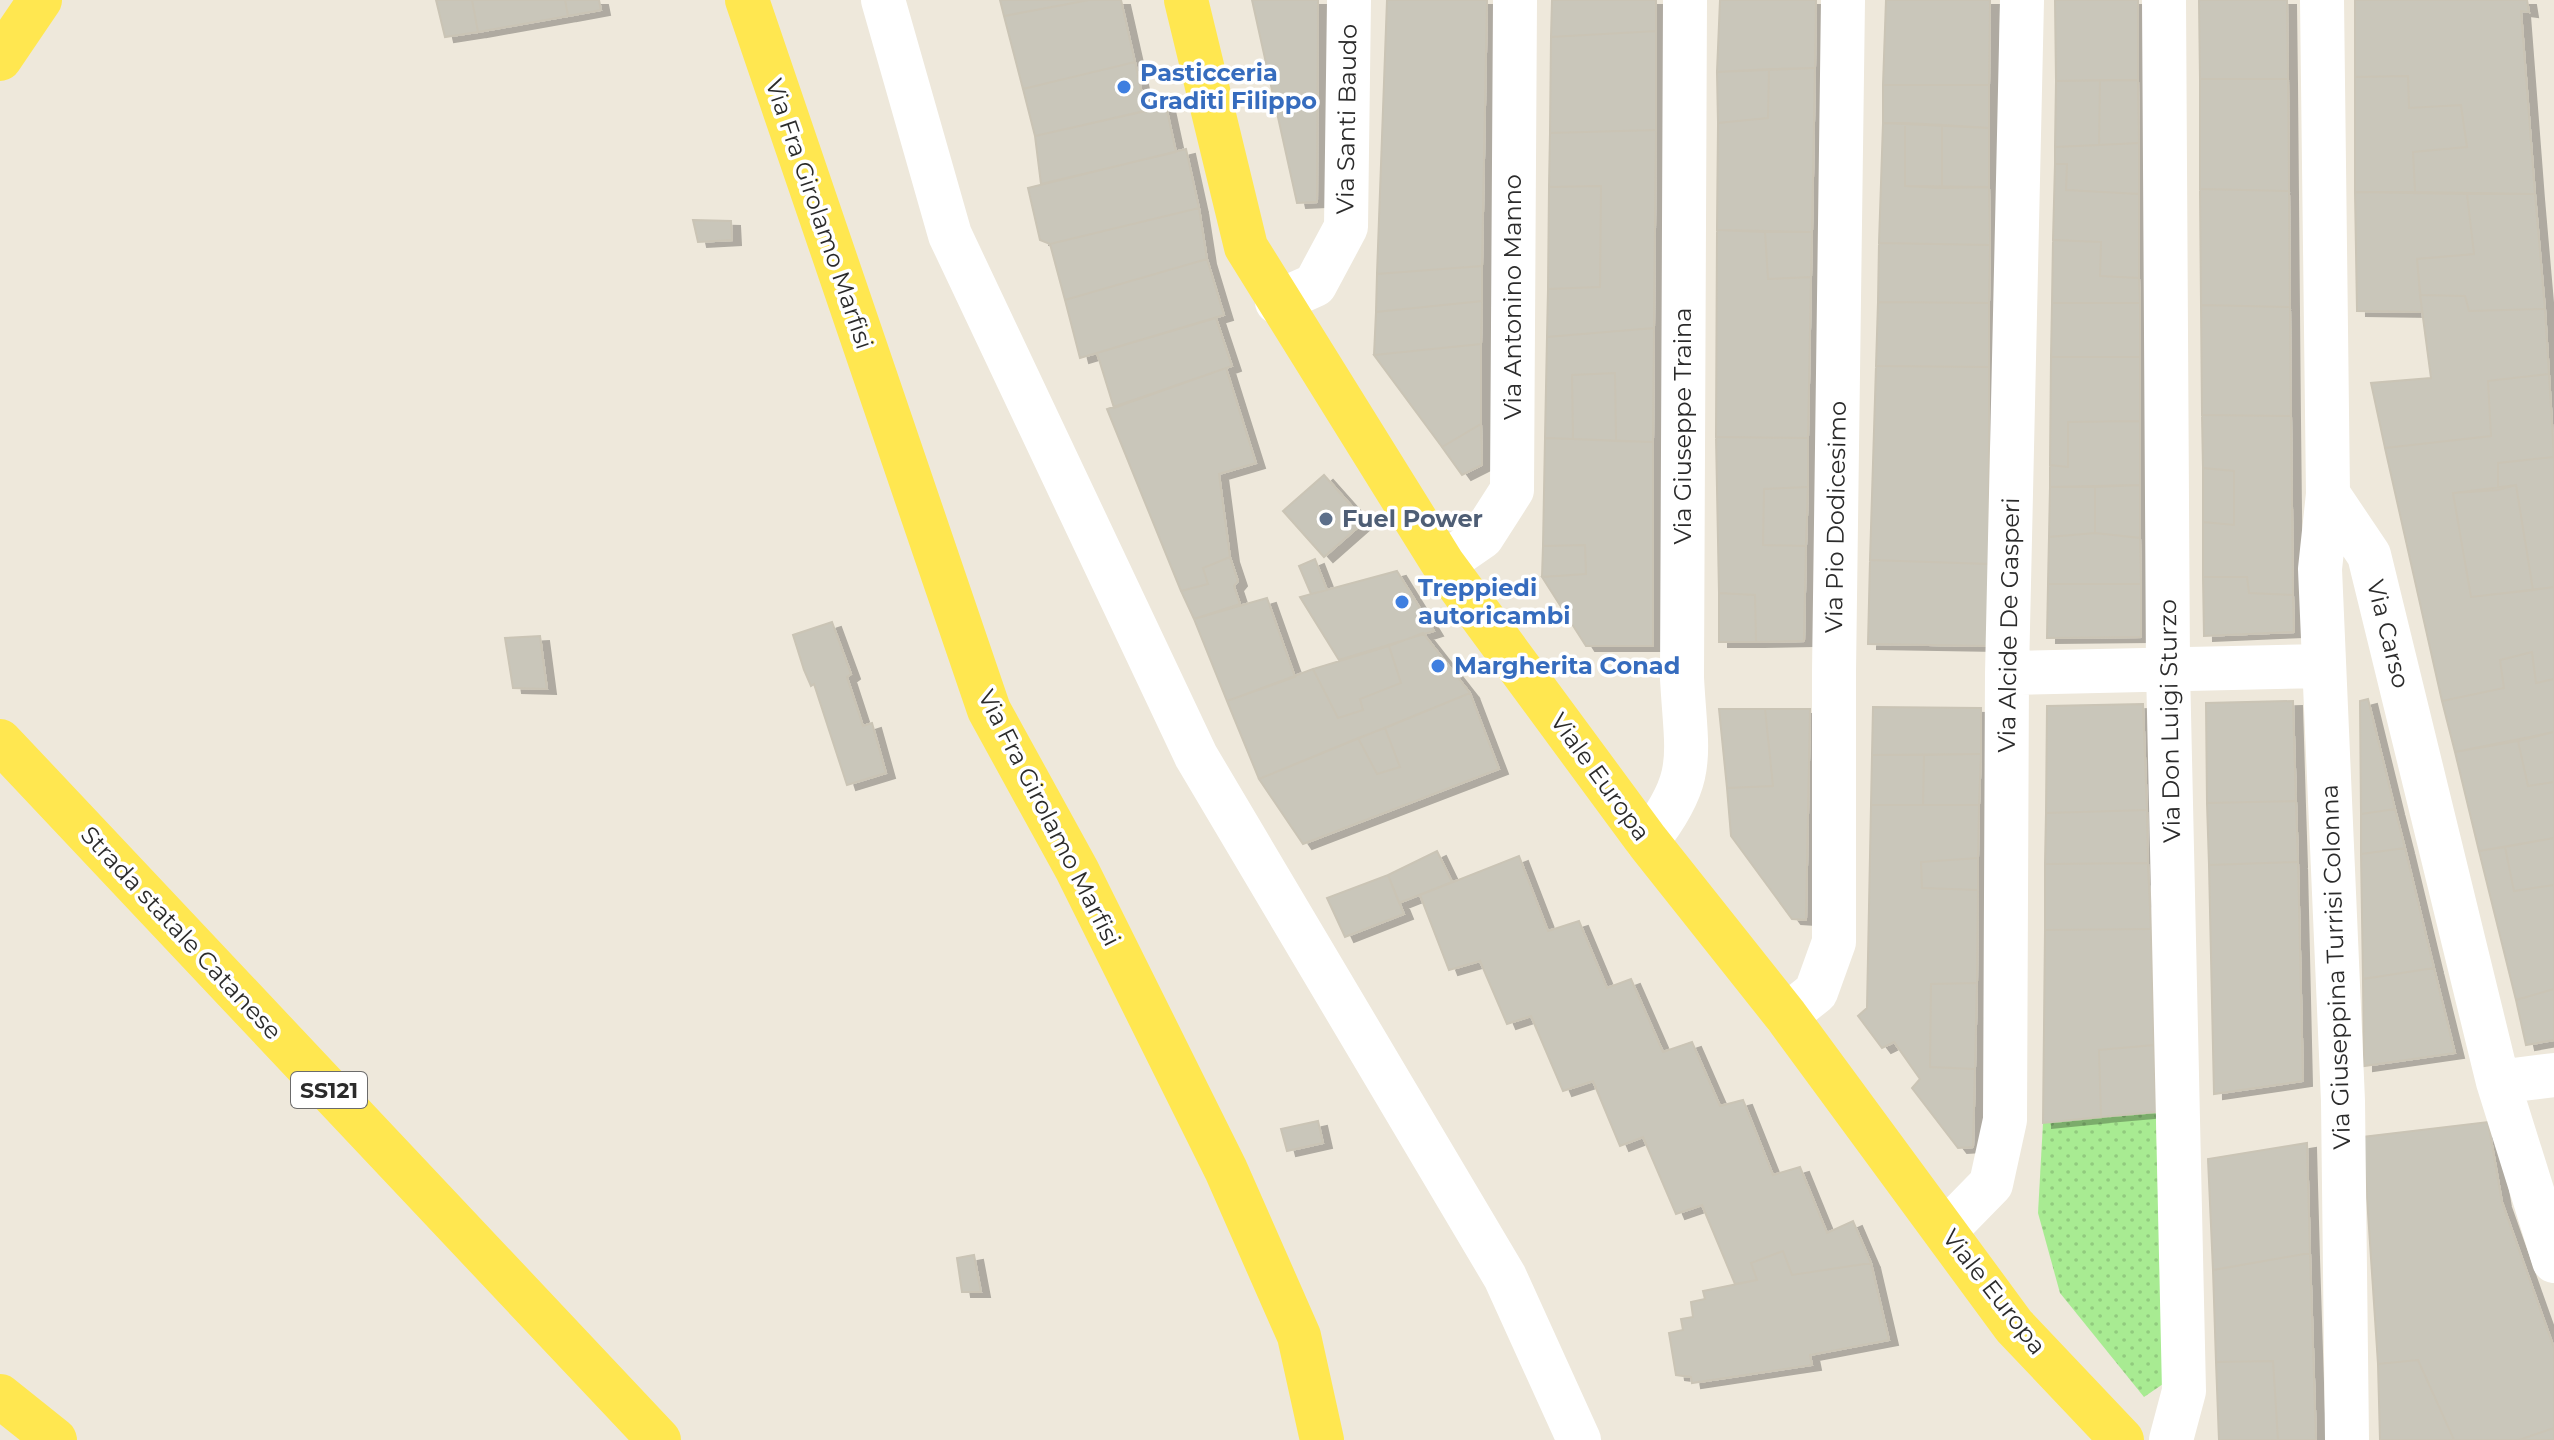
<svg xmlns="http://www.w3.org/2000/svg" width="2554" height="1440" viewBox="0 0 2554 1440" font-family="Montserrat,sans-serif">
	<defs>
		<pattern id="grass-dots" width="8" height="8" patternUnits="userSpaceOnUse" patternTransform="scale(2)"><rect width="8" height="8" fill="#a8eb92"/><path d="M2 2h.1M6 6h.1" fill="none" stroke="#91ca7e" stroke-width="1.8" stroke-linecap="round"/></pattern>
		<filter id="shadow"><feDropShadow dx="9" dy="5" stdDeviation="0" flood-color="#0004"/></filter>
	</defs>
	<rect width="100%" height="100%" fill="#eee8db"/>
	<path fill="url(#grass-dots)" d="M 2156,1112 L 2163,1384 L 2144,1397 L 2060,1293 L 2038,1213 L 2043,1123 Z"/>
	<path fill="#c9c6ba" stroke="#cac4b5" stroke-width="2" filter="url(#shadow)" d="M 436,0 L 472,0 L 478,32 L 445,37 Z
		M 472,0 L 565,0 L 568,16 L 478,32 Z
		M 565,0 L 599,0 L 601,10 L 568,16 Z
		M 1000,0 L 1089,0 L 1004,16 Z
		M 1089,0 L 1121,0 L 1135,62 L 1023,89 L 1004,16 Z
		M 1252,0 L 1318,0 L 1317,202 L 1297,203 Z
		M 1387,0 L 1487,0 L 1482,266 L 1377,274 Z
		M 1552,0 L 1656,0 L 1656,31 L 1551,37 Z
		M 1720,0 L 1816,0 L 1815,68 L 1717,72 Z
		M 1886,0 L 1990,0 L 1989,85 L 1883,85 Z
		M 2055,0 L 2138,0 L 2138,80 L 2056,81 Z
		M 2199,0 L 2287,0 L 2288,79 L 2200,79 Z
		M 2355,0 L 2527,0 L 2529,12 L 2521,11 L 2535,194 L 2415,192 L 2413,152 L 2467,147 L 2461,105 L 2409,108 L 2408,76 L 2355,77 Z
		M 1656,31 L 1656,130 L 1550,133 L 1551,37 Z
		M 1135,62 L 1146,111 L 1035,136 L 1023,89 Z
		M 1815,68 L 1812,232 L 1717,230 L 1718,123 L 1768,118 L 1769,69 Z
		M 1769,69 L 1768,118 L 1718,123 L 1717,72 Z
		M 2408,76 L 2409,108 L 2461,105 L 2467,147 L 2413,152 L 2415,192 L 2355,192 L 2355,77 Z
		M 2200,79 L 2288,79 L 2289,191 L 2200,189 Z
		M 2100,80 L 2138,80 L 2139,143 L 2099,145 Z
		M 2100,80 L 2099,145 L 2055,147 L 2056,81 Z
		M 1883,85 L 1989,85 L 1989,128 L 1883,123 Z
		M 1166,106 L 1176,152 L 1041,184 L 1035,136 Z
		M 1883,123 L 1905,123 L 1905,186 L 1989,187 L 1990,245 L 1879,243 Z
		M 1905,123 L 1942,125 L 1942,188 L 1905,186 Z
		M 1942,125 L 1989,128 L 1989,187 L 1942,188 Z
		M 1656,130 L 1654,328 L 1547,337 L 1548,289 L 1600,287 L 1601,186 L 1549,187 L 1550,133 Z
		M 2139,143 L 2139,194 L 2066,190 L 2067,164 L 2055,164 L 2055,147 Z
		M 1186,149 L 1199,208 L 1050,244 L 1040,240 L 1028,188 Z
		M 2055,164 L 2067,164 L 2066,190 L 2139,194 L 2139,278 L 2100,276 L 2101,242 L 2053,240 Z
		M 1601,186 L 1600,287 L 1548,289 L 1549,187 Z
		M 2200,189 L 2289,191 L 2290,307 L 2201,305 Z
		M 2355,192 L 2467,194 L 2474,254 L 2417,259 L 2422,312 L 2357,311 Z
		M 2467,194 L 2535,194 L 2545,309 L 2469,311 L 2465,296 L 2420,295 L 2417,259 L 2474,254 Z
		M 1199,208 L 1207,259 L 1065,300 L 1050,244 Z
		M 693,220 L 731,221 L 732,240 L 698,242 Z
		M 1717,230 L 1765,232 L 1768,279 L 1811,277 L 1808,438 L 1716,437 Z
		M 1765,232 L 1812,232 L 1811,277 L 1768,279 Z
		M 2053,240 L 2101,242 L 2100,276 L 2139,278 L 2140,303 L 2052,303 Z
		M 1879,243 L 1990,245 L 1989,303 L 1878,302 Z
		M 1207,259 L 1224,315 L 1080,358 L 1065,300 Z
		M 1482,266 L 1482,301 L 1376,312 L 1377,274 Z
		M 2420,295 L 2465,296 L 2469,311 L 2545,309 L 2549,374 L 2488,381 L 2491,436 L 2385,448 L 2371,383 L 2431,378 Z
		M 1482,301 L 1481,344 L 1374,355 L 1376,312 Z
		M 1878,302 L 1989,303 L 1989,367 L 1876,366 Z
		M 2052,303 L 2140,303 L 2140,357 L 2051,357 Z
		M 2201,305 L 2290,307 L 2291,416 L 2202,415 Z
		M 1216,318 L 1232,366 L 1114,408 L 1097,353 Z
		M 1654,328 L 1653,442 L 1616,441 L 1615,373 L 1572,375 L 1573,439 L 1545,438 L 1547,337 Z
		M 1481,344 L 1481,424 L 1442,447 L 1374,355 Z
		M 2051,357 L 2140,357 L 2140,421 L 2068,422 L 2068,467 L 2050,465 Z
		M 1876,366 L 1989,367 L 1989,564 L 1870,560 Z
		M 1226,368 L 1256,463 L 1219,474 L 1230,557 L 1203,568 L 1208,584 L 1181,591 L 1107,409 Z
		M 1615,373 L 1616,441 L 1573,439 L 1572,375 Z
		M 2549,374 L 2554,457 L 2498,463 L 2498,490 L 2453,493 L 2471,597 L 2554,587 L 2554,679 L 2536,683 L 2532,652 L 2500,660 L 2504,688 L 2442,701 L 2385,448 L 2491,436 L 2488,381 Z
		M 2202,415 L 2291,416 L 2293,595 L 2249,593 L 2247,577 L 2203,577 L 2203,522 L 2234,525 L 2234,471 L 2203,468 Z
		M 2140,421 L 2140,485 L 2050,487 L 2050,465 L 2068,467 L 2068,422 Z
		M 1481,424 L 1482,465 L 1462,475 L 1442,447 Z
		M 1716,437 L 1808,438 L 1808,487 L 1764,489 L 1763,545 L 1806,546 L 1804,641 L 1756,642 L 1755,595 L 1719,593 Z
		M 1545,438 L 1653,442 L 1653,646 L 1586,646 L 1542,577 L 1586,574 L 1585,545 L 1543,546 Z
		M 2554,457 L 2554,587 L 2533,590 L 2516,485 L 2498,490 L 2498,463 Z
		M 2203,468 L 2234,471 L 2234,525 L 2203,522 Z
		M 1324,475 L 1365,521 L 1324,557 L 1283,511 Z
		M 2140,485 L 2140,538 L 2095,533 L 2095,487 Z
		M 2516,485 L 2533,590 L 2471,597 L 2453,493 Z
		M 1808,487 L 1806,546 L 1763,545 L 1764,489 Z
		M 2050,487 L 2095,487 L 2095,533 L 2049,537 Z
		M 2095,533 L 2140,538 L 2141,584 L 2048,584 L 2049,537 Z
		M 1585,545 L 1586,574 L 1542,577 L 1543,546 Z
		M 1230,557 L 1238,581 L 1234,586 L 1240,604 L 1194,619 L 1181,591 L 1208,584 L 1203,568 Z
		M 1315,559 L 1327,590 L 1311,594 L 1299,566 Z
		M 1870,560 L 1989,564 L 1989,646 L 1868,644 Z
		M 1397,571 L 1434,631 L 1339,660 L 1300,597 Z
		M 2203,577 L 2247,577 L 2249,593 L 2293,595 L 2294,632 L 2204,636 Z
		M 2048,584 L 2141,584 L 2141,637 L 2047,638 Z
		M 1719,593 L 1755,595 L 1756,642 L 1719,642 Z
		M 1267,598 L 1295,677 L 1227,701 L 1194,619 Z
		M 832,622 L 851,674 L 847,677 L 863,726 L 872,723 L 886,773 L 847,785 L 814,684 L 811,686 L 804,670 L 793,635 Z
		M 1423,633 L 1470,693 L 1259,779 L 1227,701 L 1313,669 L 1338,718 L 1363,710 L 1360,699 L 1401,683 L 1389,646 Z
		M 540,636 L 547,689 L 513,688 L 505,638 Z
		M 1389,646 L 1401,683 L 1360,699 L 1363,710 L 1338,718 L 1313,669 Z
		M 2532,652 L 2536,683 L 2554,679 L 2554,732 L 2455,752 L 2442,701 L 2504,688 L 2500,660 Z
		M 1470,693 L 1499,769 L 1303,844 L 1259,779 L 1358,738 L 1377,774 L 1400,767 L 1385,728 Z
		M 2368,699 L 2395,809 L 2361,814 L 2360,701 Z
		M 2293,701 L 2296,801 L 2207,803 L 2206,703 Z
		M 2143,704 L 2147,810 L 2046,813 L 2047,706 Z
		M 1873,707 L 1981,708 L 1981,754 L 1872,755 Z
		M 1719,709 L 1765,709 L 1773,786 L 1727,788 Z
		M 1765,709 L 1810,709 L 1806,920 L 1792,919 L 1731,836 L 1727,788 L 1773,786 Z
		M 1385,728 L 1400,767 L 1377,774 L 1358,738 Z
		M 2554,732 L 2554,782 L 2528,786 L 2518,741 Z
		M 2518,741 L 2528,786 L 2554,782 L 2554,838 L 2479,851 L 2455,752 Z
		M 1981,754 L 1979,805 L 1923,805 L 1924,755 Z
		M 1872,755 L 1924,755 L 1923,805 L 1871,805 Z
		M 2296,801 L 2298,862 L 2209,865 L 2207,803 Z
		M 1871,805 L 1979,805 L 1978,858 L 1921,862 L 1922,888 L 1978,890 L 1977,983 L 1931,984 L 1930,1067 L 1975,1069 L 1973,1147 L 1958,1148 L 1912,1088 L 1920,1079 L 1894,1042 L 1882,1048 L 1858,1016 L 1867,1008 Z
		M 2395,809 L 2405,848 L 2361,854 L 2361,814 Z
		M 2147,810 L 2148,863 L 2045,864 L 2046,813 Z
		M 2554,838 L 2554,885 L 2514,891 L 2505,847 Z
		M 2505,847 L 2514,891 L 2554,885 L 2554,989 L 2516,1000 L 2479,851 Z
		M 2405,848 L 2434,968 L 2363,979 L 2361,854 Z
		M 1437,851 L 1452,882 L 1399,903 L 1388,875 Z
		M 1519,856 L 1548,931 L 1579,921 L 1607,988 L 1631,979 L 1663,1052 L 1692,1042 L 1720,1106 L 1743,1100 L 1773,1175 L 1800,1167 L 1827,1233 L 1853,1221 L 1871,1263 L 1792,1275 L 1783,1251 L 1751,1263 L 1757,1280 L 1735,1284 L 1702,1205 L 1676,1214 L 1643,1137 L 1620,1146 L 1593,1081 L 1563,1091 L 1531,1016 L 1507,1024 L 1480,961 L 1449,970 L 1420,895 Z
		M 1978,858 L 1978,890 L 1922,888 L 1921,862 Z
		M 2298,862 L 2303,1081 L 2214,1094 L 2209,865 Z
		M 2148,863 L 2151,929 L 2045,930 L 2045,864 Z
		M 1388,875 L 1404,914 L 1345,937 L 1327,898 Z
		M 2151,929 L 2154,1045 L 2099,1050 L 2101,1117 L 2043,1123 L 2045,930 Z
		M 2434,968 L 2455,1053 L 2364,1066 L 2363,979 Z
		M 1977,983 L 1975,1069 L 1930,1067 L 1931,984 Z
		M 2554,989 L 2554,1040 L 2526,1045 L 2516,1000 Z
		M 2154,1045 L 2156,1112 L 2101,1117 L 2099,1050 Z
		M 1318,1121 L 1323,1143 L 1287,1151 L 1281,1129 Z
		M 2488,1122 L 2502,1202 L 2554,1348 L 2554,1428 L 2519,1440 L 2454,1440 L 2418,1360 L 2378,1364 L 2363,1137 Z
		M 2307,1143 L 2310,1253 L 2213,1270 L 2208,1159 Z
		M 1783,1251 L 1792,1275 L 1871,1263 L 1889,1340 L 1810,1355 L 1812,1365 L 1692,1383 L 1691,1377 L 1676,1375 L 1669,1333 L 1683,1330 L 1681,1319 L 1693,1317 L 1691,1302 L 1705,1299 L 1703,1291 L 1757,1280 L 1751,1263 Z
		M 2310,1253 L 2316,1440 L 2278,1440 L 2273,1361 L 2216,1362 L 2213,1270 Z
		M 974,1255 L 981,1292 L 962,1292 L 957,1258 Z
		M 2418,1360 L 2454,1440 L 2380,1440 L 2378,1364 Z
		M 2273,1361 L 2278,1440 L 2219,1440 L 2216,1362 Z
		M 2554,1428 L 2554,1440 L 2519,1440 Z"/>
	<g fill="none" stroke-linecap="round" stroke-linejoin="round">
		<path stroke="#fff" stroke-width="44" d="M 883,0 L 950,235 L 1196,756 L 1505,1277 L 1579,1440
			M 2164,0 L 2168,668 L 2184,1391 L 2171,1440
			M 2322,0 L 2328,494 L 2369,555 L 2498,1082 L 2554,1261
			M 1277,302 L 1315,285 L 1346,227 L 1349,0
			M 2328,494 L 2320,569 L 2343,1101 L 2347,1440
			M 1443,564 L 1482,537 L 1512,490 L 1515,0
			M 2007,673 L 2324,666
			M 1647,841 C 1698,777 1686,755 1682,678 L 1685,0
			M 1786,1016 L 1816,992 L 1834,942 L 1834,672 L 1843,0
			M 2498,1082 L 2554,1075
			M 1946,1230 L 1991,1184 L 2005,1120 L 2007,673 L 2022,0"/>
		<path stroke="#ffe750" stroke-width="44" d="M 747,0 L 989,710 L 1077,870 L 1226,1170 L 1299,1336 L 1322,1440
			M 1186,0 L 1246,247 L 1443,564 L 1647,841 L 1786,1016 L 2014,1326 L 2122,1440
			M 0,59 L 40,0
			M 0,741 L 659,1440
			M 0,1396 L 55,1440"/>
	</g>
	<g fill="#3f7fe0" stroke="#fff" stroke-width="3">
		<circle cx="1124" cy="87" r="8"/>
		<circle cx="1402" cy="602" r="8"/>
		<circle cx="1438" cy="666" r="8"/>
	</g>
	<circle fill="#5c6f8a" stroke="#fff" stroke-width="3" cx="1326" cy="519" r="8"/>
	<g text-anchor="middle" stroke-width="7" stroke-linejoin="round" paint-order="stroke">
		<rect fill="#fff" stroke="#6b6b6b" stroke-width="2" x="291" y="1072" width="76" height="36" rx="6"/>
		<g font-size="22" font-weight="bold" fill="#2b2b2b">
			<text x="329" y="1098">SS121</text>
		</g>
		<g font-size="24" font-weight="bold" fill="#366cbe" stroke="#fff" text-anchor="start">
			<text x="1140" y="81">Pasticceria<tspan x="1140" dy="28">Graditi Filippo</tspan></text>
			<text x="1418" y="596">Treppiedi<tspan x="1418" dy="28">autoricambi</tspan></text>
			<text x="1454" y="674">Margherita Conad</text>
		</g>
		<g font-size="24" fill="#2b2b2b" stroke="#fff">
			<text transform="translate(1347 119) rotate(-89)" y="8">Via Santi Baudo</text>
			<text transform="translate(819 214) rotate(71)" y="8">Via Fra Girolamo Marfisi</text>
			<text transform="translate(1513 297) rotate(-90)" y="8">Via Antonino Manno</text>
			<text transform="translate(1683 426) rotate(-90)" y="8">Via Giuseppe Traina</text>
			<text transform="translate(1836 517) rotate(-89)" y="8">Via Pio Dodicesimo</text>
			<text transform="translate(2009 625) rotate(-89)" y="8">Via Alcide De Gasperi</text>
			<text transform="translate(2388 634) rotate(76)" y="8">Via Carso</text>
			<text transform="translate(2170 721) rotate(-91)" y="8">Via Don Luigi Sturzo</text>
			<text transform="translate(1600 777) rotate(54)" y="8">Viale Europa</text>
			<text transform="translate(1049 818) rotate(63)" y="8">Via Fra Girolamo Marfisi</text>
			<text transform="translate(181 933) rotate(47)" y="8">Strada statale Catanese</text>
			<text transform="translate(2336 967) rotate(-92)" y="8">Via Giuseppina Turrisi Colonna</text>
			<text transform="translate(1994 1292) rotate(52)" y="8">Viale Europa</text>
		</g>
		<g font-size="24" font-weight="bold" fill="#4e5e75" stroke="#fff" text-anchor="start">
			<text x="1342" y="527">Fuel Power</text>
		</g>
	</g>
</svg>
